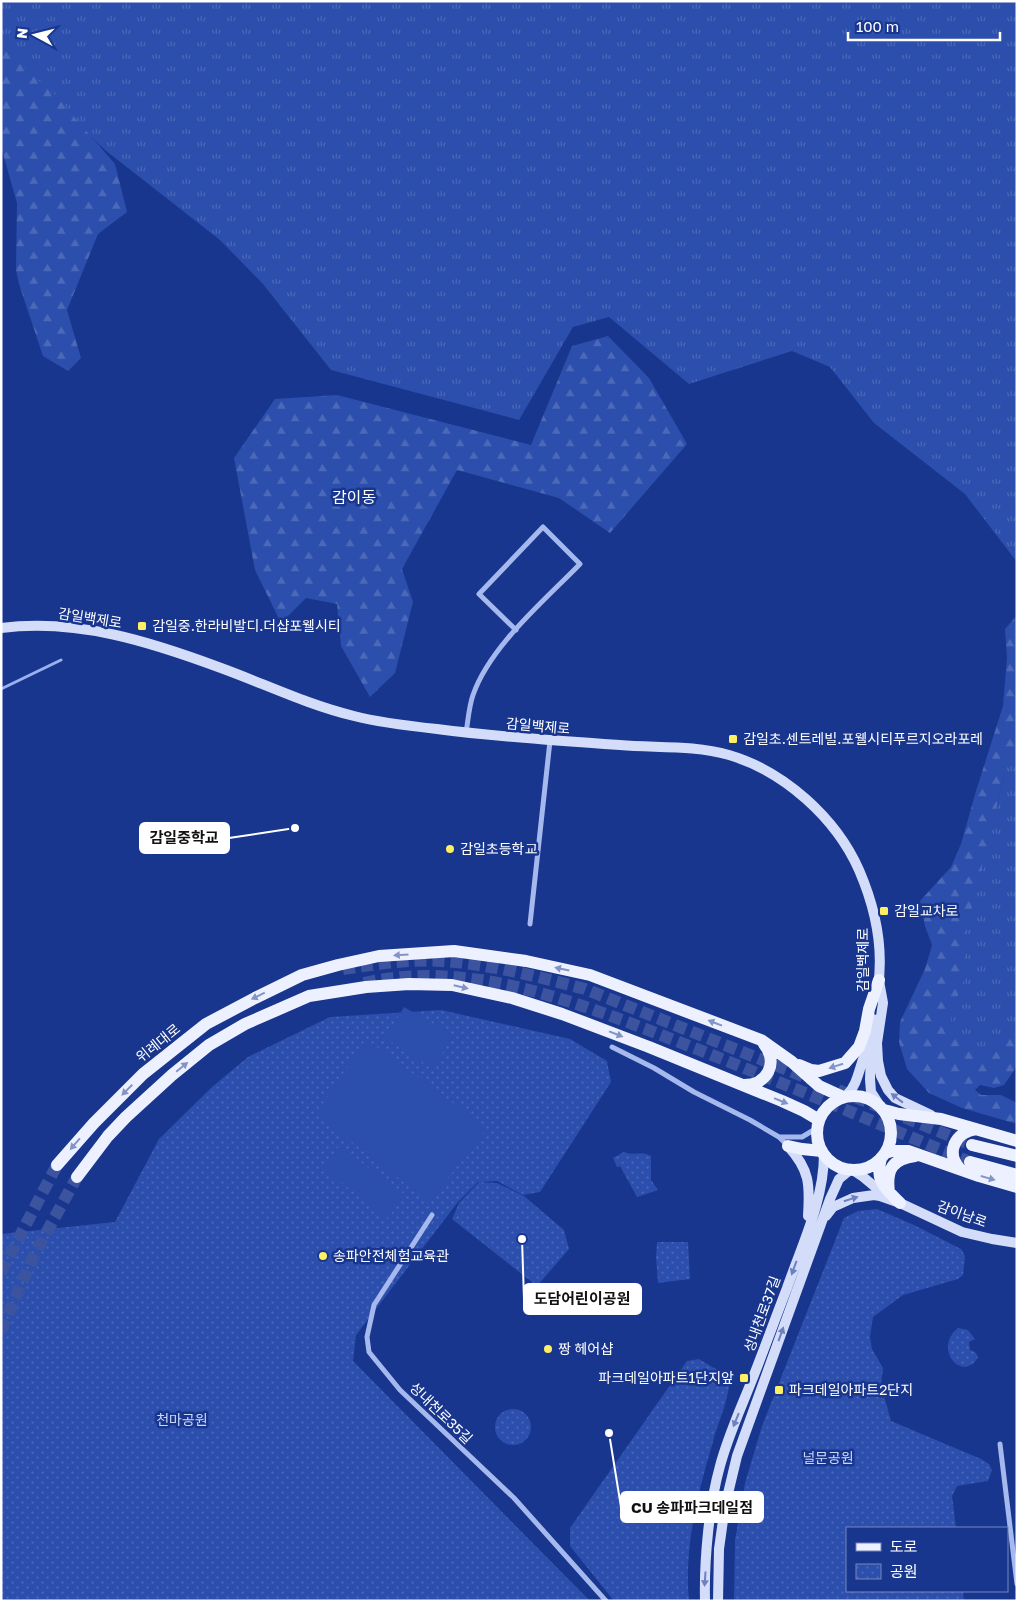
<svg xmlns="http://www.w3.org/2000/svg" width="1018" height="1602" viewBox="0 0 1018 1602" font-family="'Golos Text','Noto Sans KR',sans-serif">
	<defs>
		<pattern id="grass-tufts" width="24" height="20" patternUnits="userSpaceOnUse" patternTransform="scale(1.25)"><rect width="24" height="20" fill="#2c4eac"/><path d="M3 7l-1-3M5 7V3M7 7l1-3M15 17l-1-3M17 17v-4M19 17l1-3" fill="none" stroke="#4c69b8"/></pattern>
		<pattern id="forest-firs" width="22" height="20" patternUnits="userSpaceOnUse" patternTransform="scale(1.25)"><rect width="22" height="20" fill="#2c4eac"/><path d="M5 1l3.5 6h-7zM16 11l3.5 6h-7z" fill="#4c69b8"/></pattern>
		<pattern id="park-dots" width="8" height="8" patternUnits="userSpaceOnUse" patternTransform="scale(1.25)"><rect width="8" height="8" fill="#2c4eac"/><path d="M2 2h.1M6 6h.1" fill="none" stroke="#4c69b8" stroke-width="1.8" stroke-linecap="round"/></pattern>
	</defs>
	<rect width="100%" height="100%" fill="#19368e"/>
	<path fill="url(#grass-tufts)" d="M 1,1 L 1017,1 L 1017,562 L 965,494 L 874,423 L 830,367 L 792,351 L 689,384 L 609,317 L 573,327 L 519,420 L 331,370 L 263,284 L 220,240 L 105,150 L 22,71 L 1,53 Z
		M 1017,724 L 1017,1047 L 1001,1072 L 941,1026 Z"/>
	<path fill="url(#forest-firs)" d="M 1,47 L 56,96 L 115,164 L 127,212 L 98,234 L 67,310 L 81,358 L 68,371 L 43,356 L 19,284 L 16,270 L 17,203 L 1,147 Z
		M 608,336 L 649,378 L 687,444 L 610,533 L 559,498 L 457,470 L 402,569 L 413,602 L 395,673 L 370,697 L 341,646 L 337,604 L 306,598 L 281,623 L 255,570 L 234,458 L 275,399 L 337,395 L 531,445 L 572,346 Z
		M 1017,615 L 1017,740 L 1004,776 L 967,928 L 964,980 L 952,1010 L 951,1026 L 966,1042 L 994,1055 L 1017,1023 L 1017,1066 L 1004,1085 L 994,1088 L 980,1085 L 975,1090 L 981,1095 L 1001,1095 L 1017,1103 L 1017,1124 L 962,1108 L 929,1093 L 907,1069 L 899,1042 L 900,1022 L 925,969 L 932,945 L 925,926 L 920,901 L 951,867 L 961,844 L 976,791 L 1003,706 L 1007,658 L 1005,629 Z"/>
	<path fill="url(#park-dots)" d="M 441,1010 L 570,1039 L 607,1061 L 611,1082 L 540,1192 L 523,1195 L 497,1181 L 478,1182 L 458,1202 L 356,1335 L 353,1361 L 590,1601 L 1,1601 L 1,1234 L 115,1222 L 159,1139 L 212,1087 L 248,1057 L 330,1017 Z
		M 624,1152 C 633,1156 643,1151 651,1156 L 651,1180 L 658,1190 L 637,1197 L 620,1166 L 617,1167 L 613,1158 Z
		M 479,1182 L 497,1183 L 524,1196 L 564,1230 L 569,1249 L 537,1286 L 452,1219 L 459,1203 Z
		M 877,1209 L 914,1225 L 961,1249 L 965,1256 L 963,1275 L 958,1279 L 903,1295 L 873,1317 L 870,1337 L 872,1349 L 883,1368 L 881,1385 L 891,1421 L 981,1459 L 989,1464 L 992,1470 L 988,1481 L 957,1486 L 952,1496 L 956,1528 L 847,1528 L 847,1591 L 963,1591 L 964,1601 L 734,1601 L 735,1540 L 745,1483 L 762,1426 L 844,1218 L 858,1211 Z
		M 657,1242 L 688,1242 L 690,1279 L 658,1283 L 656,1257 Z
		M 958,1328 L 968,1330 L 975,1339 L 969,1342 L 970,1350 L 975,1352 L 978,1357 C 963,1384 932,1349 958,1328 Z
		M 699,1359 L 712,1367 L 730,1374 C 730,1399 718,1421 712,1445 C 697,1496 684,1548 689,1601 L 614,1601 L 570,1546 L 570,1528 L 687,1361 Z
		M495 1427a18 18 0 1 1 36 0a18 18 0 1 1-36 0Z"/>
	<path fill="#2c4eac" d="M 404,1007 L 453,1035 L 433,1069 L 385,1038 Z
		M 366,1039 L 487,1128 L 429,1202 L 316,1114 Z
		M 339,1146 L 404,1194 L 388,1218 L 324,1169 Z"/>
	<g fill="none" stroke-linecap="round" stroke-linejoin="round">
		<path stroke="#99b1f1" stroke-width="3" d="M 1,689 L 61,660"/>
		<path stroke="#3c549f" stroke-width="12" stroke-dasharray="12 6" stroke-linecap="butt" d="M 343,969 C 376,964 409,959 442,961 C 490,964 539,977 585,989 L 810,1079
			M 364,983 C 477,957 593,1009 697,1049 C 788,1085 879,1124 970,1162
			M 838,1090 L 972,1145
			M 1,1272 L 57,1165
			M 1,1331 L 33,1257 L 77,1177"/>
		<path stroke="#a6b9ee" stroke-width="5" d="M 466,733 C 468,721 469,706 473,695 C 490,646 545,600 580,564 L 543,527 L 479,594 L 516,630
			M 530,924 L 550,741
			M 612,1047 L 654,1068 L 694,1092 L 750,1120 L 779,1137 L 788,1146
			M 779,1137 L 802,1137 L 817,1128
			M 432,1215 L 374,1305 L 367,1337 L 369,1352 L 400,1390 L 514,1498 L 606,1601
			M 1000,1444 L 1017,1584"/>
		<path stroke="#d3ddfa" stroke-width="10" d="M 1,628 C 77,618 151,642 221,668 C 265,684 308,705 354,716 C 381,723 409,726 437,729 C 498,737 559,741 620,745 C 656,748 694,745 729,755 C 784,771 836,818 859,870 C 875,907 884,946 878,987
			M 879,981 L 883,1003 L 877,1043 L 878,1061 L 881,1076 L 888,1090 L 895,1098 L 931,1115
			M 873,1019 L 869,1046 L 871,1056 L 870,1079 L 871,1092 L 880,1106
			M 846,1096 C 860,1083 859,1062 869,1046
			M 788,1146 C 810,1170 810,1185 808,1216
			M 853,1170 L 862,1176 L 886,1196
			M 826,1216 L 833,1207 L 853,1198 L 874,1195 L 880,1196 L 900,1203 L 962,1232 L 992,1239 L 1017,1243
			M 705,1601 C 704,1560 709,1505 720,1466 C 728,1436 741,1408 752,1380 C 764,1350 775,1319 787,1288 C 802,1245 824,1200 824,1154
			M 718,1601 L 719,1549 L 725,1506 L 737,1456 L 830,1199 L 839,1179 L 850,1170"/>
		<path stroke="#edf1ff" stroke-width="12" d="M 799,1065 L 811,1070 L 819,1071 L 845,1063 L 859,1047 L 865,1031 L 869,1009 L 879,980
			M 744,1085 C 767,1085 779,1063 764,1044
			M817 1133a37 37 0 1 1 74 0a37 37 0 1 1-74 0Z
			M 884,1110 L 899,1114 L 941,1119 L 1017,1141
			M 972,1145 L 1017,1156
			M 788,1146 L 802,1149 L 822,1151
			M 885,1153 L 892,1151 L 908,1151 L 979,1176 L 1017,1187
			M 881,1158 C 875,1181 885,1188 900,1203
			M 970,1162 L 1017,1175
			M 57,1165 L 94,1123 L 143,1074 L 206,1024 L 255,998 L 302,975 L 338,965 L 379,956 L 454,951 L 526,961 L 590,975 L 761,1040 L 792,1062 L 819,1086 L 843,1097
			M 960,1169 C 945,1153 955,1132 976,1129
			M 77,1177 L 108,1136 L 126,1117 L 172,1075 L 209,1045 L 245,1024 L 309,996 L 366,987 L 409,984 L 452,985 L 512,998 L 562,1014 L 649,1047 L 782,1101 L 804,1111 L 819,1120
			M 889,1192 C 886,1170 892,1159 915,1156"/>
	</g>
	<defs><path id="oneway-solid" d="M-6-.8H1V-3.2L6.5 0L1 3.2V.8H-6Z" transform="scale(1.25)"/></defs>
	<g fill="#8394c6">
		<use href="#oneway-solid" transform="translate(401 955) rotate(176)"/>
		<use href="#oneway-solid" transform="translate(562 969) rotate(-168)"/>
		<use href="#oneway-solid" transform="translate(461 987) rotate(13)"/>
		<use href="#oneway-solid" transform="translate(258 996) rotate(154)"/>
		<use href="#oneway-solid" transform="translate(715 1023) rotate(-159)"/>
		<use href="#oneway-solid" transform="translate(616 1034) rotate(21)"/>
		<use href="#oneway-solid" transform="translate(836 1066) rotate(162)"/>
		<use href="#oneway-solid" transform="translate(182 1067) rotate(-39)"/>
		<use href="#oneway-solid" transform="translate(127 1090) rotate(135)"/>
		<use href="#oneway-solid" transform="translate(781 1101) rotate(22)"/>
		<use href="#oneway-solid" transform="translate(75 1144) rotate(131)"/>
		<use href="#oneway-solid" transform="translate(988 1178) rotate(16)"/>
	</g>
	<g fill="#6d81bf">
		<use href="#oneway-solid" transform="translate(897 1098) rotate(-142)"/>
		<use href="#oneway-solid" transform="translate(851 1199) rotate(-17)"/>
		<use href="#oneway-solid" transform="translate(794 1268) rotate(110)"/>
		<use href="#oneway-solid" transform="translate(781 1334) rotate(-70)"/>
		<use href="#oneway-solid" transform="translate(736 1420) rotate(112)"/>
		<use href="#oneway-solid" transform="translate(705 1579) rotate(94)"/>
	</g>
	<g fill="#ffef63" stroke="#19368e" stroke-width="2">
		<rect x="137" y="621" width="10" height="10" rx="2.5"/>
		<rect x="728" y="734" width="10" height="10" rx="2.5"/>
		<circle cx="450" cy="849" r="5"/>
		<rect x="879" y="906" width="10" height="10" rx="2.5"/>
		<circle cx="323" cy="1256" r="5"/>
		<circle cx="548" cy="1349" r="5"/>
		<rect x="739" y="1373" width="10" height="10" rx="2.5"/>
		<rect x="774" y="1385" width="10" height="10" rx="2.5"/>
	</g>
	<g text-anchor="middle" stroke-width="5" stroke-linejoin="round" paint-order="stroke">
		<g font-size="14" fill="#fff" stroke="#19368e">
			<text transform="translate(90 618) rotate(9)" y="5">감일백제로</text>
			<text transform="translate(538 726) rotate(5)" y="5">감일백제로</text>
			<text transform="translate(863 960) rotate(-90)" y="5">감일백제로</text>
			<text transform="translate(158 1043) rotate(-39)" y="5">위례대로</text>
			<text transform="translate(962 1214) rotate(20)" y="5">감이남로</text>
			<text transform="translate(762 1314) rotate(-70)" y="5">성내천로37길</text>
			<text transform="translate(441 1413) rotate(44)" y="5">성내천로35길</text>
		</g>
		<g font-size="14" fill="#fff" stroke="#19368e" text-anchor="start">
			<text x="152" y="631">감일중.한라비발디.더샵포웰시티</text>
			<text x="743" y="744">감일초.센트레빌.포웰시티푸르지오라포레</text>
			<text x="460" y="854">감일초등학교</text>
			<text x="894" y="916">감일교차로</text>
			<text x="333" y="1261">송파안전체험교육관</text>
			<text x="558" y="1354">짱 헤어샵</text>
			<text x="734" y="1383" text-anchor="end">파크데일아파트1단지앞</text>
			<text x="789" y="1395">파크데일아파트2단지</text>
		</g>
		<g font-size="14" fill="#ccd8fa" stroke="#19368e">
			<text x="182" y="1425">천마공원</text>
			<text x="828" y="1463">널문공원</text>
		</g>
		<g font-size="16" fill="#fff" stroke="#19368e">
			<text x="354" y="503">감이동</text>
		</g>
	</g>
	<path fill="none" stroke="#fff" stroke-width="2" d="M295 828L229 838M522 1239L524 1299M609 1433L621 1507"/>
	<g fill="#fff" stroke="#19368e" stroke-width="2">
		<circle cx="295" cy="828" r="5"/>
		<circle cx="522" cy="1239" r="5"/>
		<circle cx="609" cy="1433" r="5"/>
	</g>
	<g fill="#fff" stroke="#fff" stroke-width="2">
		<rect x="140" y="823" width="89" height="30" rx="5"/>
		<rect x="524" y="1284" width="117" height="30" rx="5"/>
		<rect x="621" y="1492" width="142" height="30" rx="5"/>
	</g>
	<g font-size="15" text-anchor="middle" font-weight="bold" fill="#111">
		<text x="184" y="843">감일중학교</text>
		<text x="582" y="1304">도담어린이공원</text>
		<text x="692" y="1513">CU 송파파크데일점</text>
	</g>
	<rect width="1018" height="1602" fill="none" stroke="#ffffff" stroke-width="5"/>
	<rect x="846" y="1527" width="162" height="65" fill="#19368e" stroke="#7586bb"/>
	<rect x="856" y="1543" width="25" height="8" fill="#edf1ff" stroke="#7586bb"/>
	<text x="890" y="1552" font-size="15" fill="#ffffff">도로</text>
	<rect x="856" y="1564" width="25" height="15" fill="url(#park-dots)" stroke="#7586bb"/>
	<text x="890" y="1577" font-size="15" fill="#ffffff">공원</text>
	<g transform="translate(35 35) rotate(277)" stroke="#19368e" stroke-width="4" paint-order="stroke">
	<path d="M0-4L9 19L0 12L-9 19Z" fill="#ffffff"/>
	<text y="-8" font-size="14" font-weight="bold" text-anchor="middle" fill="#ffffff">N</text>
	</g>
	<path d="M848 32v8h152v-8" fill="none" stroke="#ffffff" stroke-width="2.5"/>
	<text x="856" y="32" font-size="15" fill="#ffffff" stroke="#19368e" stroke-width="4" paint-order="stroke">100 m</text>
</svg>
